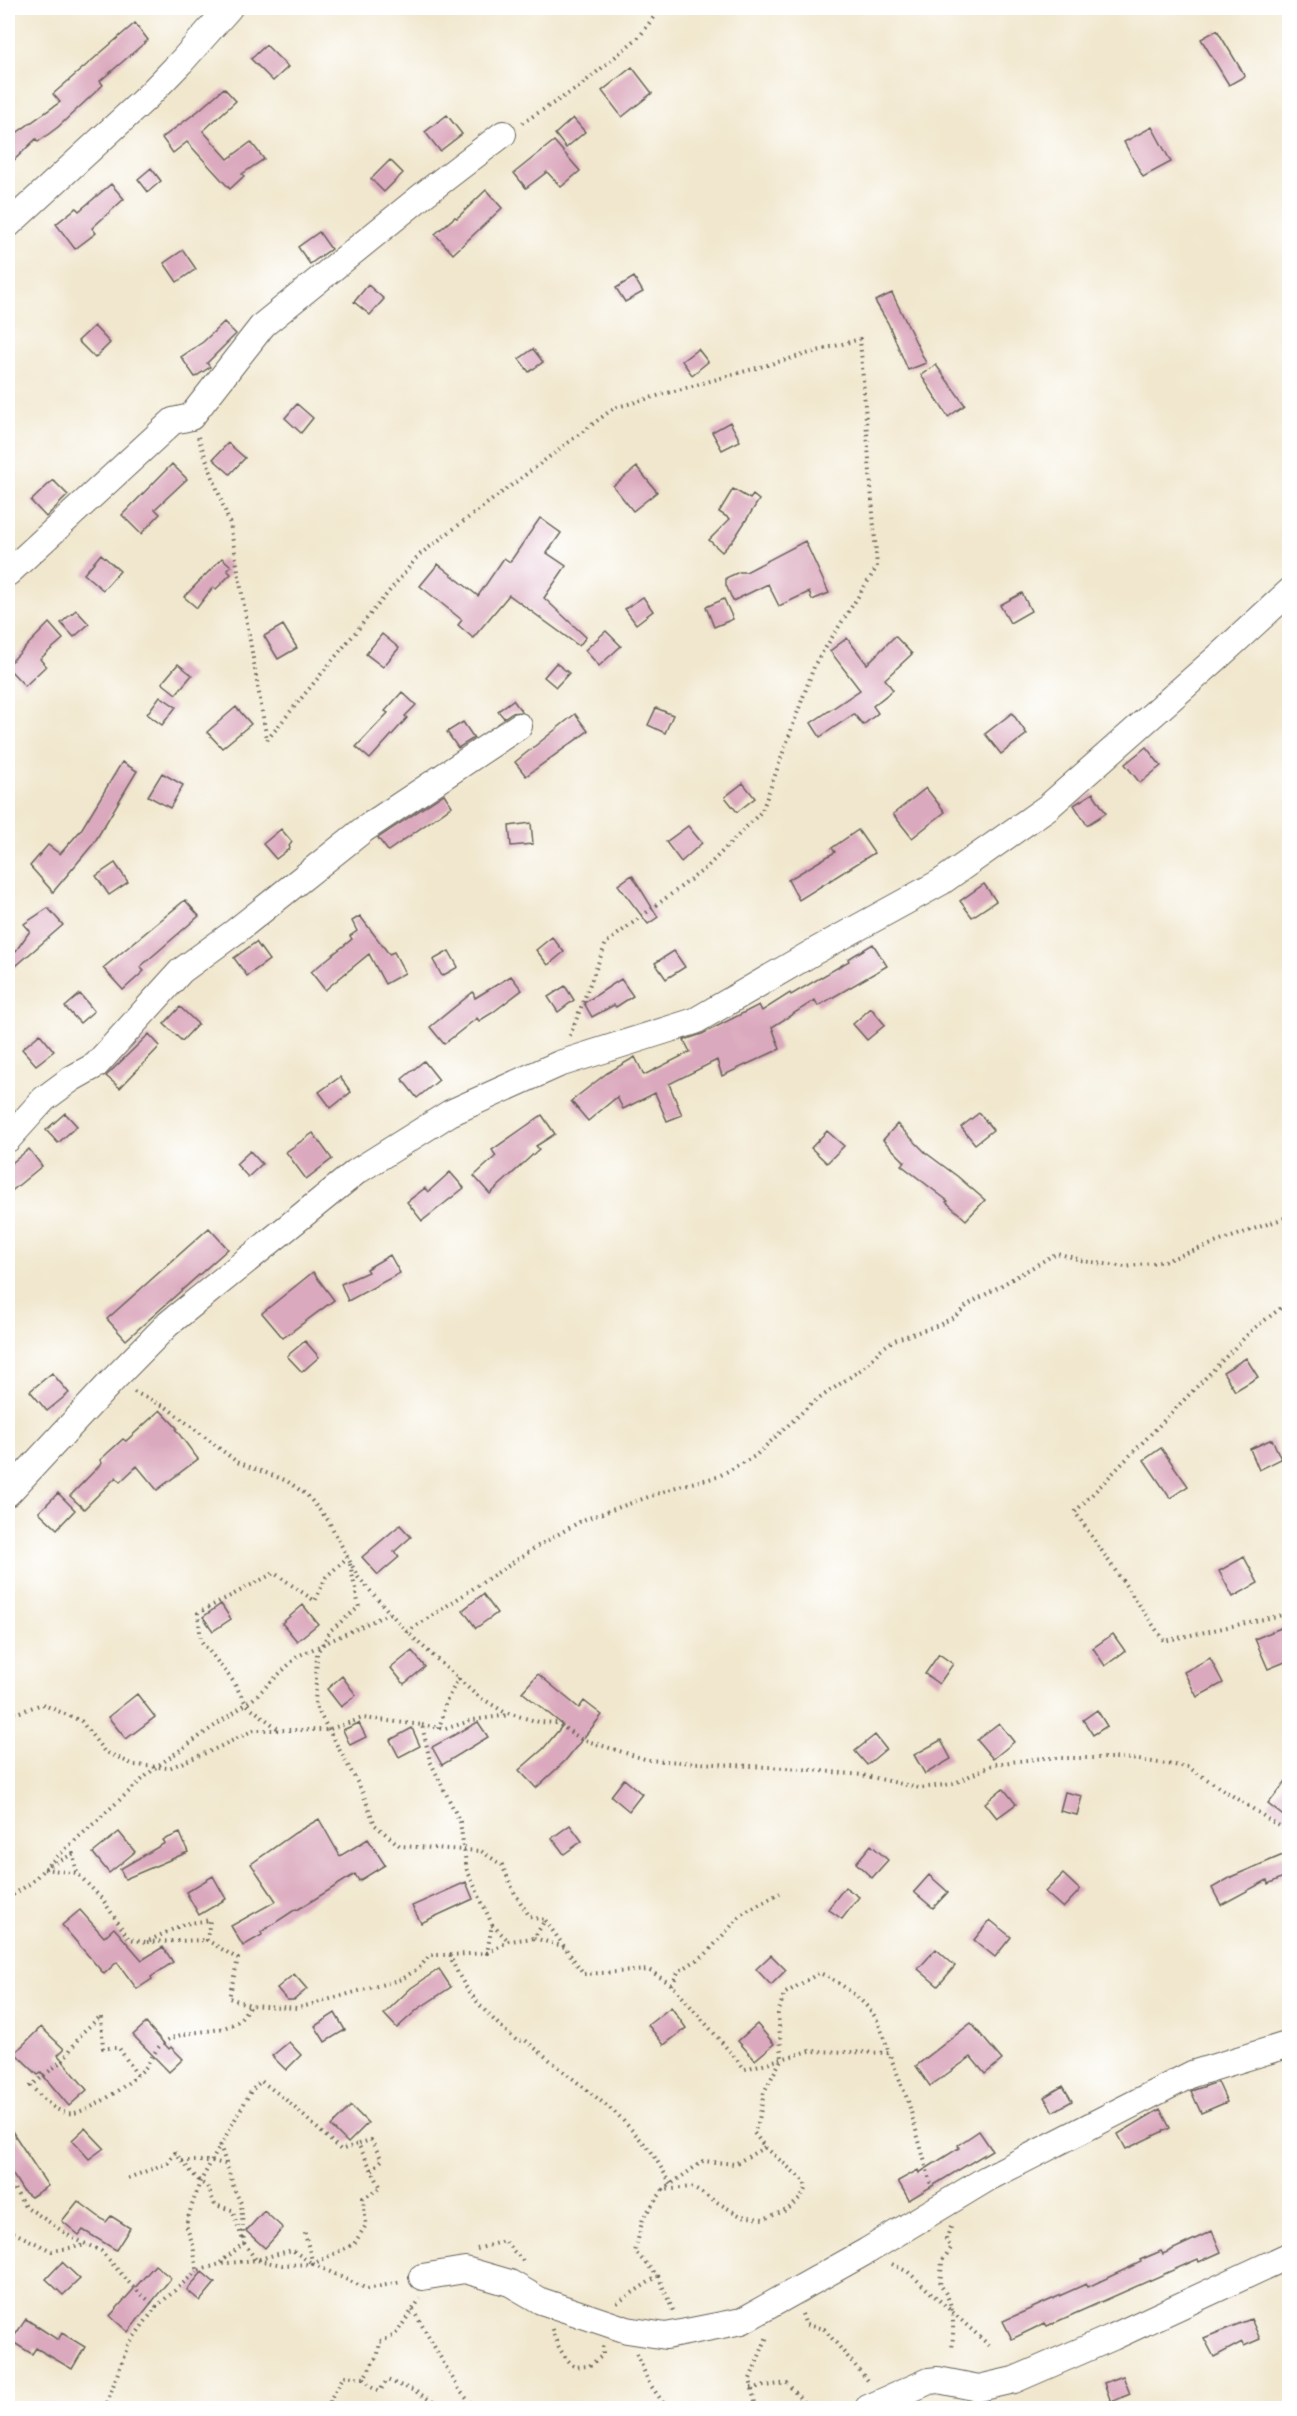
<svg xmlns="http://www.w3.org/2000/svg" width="1297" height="2416" viewBox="0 0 1297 2416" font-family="'Playpen Sans',sans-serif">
	<rect width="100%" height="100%" fill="#fff"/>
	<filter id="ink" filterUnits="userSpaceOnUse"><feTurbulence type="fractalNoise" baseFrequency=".0167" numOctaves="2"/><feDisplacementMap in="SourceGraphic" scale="12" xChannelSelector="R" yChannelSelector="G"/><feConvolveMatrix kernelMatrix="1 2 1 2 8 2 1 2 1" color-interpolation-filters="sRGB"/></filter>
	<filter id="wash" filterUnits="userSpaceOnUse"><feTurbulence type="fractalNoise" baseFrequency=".008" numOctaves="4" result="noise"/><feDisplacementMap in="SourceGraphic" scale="24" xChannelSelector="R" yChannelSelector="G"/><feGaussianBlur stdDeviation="1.35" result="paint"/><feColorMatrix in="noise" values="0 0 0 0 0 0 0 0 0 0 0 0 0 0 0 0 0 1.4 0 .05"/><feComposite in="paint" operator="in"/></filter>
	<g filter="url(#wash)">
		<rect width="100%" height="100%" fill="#f1e7ce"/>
		<g id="blocks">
			<path fill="#dba9bd" d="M 135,23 L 148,40 L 100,81 L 103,85 L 58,127 L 38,142 L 36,139 L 8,166 L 8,139 L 60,102 L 53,94 Z
				M 1217,30 L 1245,76 L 1229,85 L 1201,39 Z
				M 266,45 L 288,67 L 273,81 L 251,59 Z
				M 632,67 L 652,93 L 622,117 L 602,91 Z
				M 224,88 L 236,101 L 203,131 L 228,159 L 251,142 L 264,159 L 242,174 L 244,176 L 230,189 L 187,142 L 173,153 L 162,138 L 198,111 Z
				M 447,115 L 462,134 L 440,151 L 425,132 Z
				M 573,118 L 585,132 L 566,148 L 555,134 Z
				M 1152,127 L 1171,162 L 1143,177 L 1124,142 Z
				M 554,141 L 580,171 L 561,187 L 547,172 L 526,188 L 514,173 Z
				M 390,160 L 403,173 L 384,192 L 371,179 Z
				M 151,168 L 161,181 L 148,192 L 138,179 Z
				M 111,184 L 124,199 L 92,228 L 96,233 L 75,249 L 56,224 L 76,208 L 79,211 Z
				M 486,190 L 502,208 L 453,254 L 435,234 L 455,217 L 457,218 Z
				M 319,232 L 331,249 L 310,264 L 298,247 Z
				M 183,250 L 196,269 L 177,282 L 164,263 Z
				M 634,277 L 643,292 L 625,302 L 616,288 Z
				M 368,285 L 384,299 L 370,315 L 354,302 Z
				M 892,293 L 926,363 L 908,370 L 888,323 L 875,301 Z
				M 224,322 L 236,334 L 207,363 L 210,367 L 195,377 L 181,357 L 203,342 Z
				M 94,326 L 110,343 L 95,358 L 78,341 Z
				M 533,349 L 543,362 L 529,372 L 519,359 Z
				M 698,349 L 708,362 L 692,375 L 682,361 Z
				M 936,365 L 965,405 L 948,417 L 921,375 Z
				M 297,404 L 313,418 L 301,433 L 285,418 Z
				M 730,422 L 740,441 L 722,450 L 712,432 Z
				M 228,443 L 245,458 L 230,474 L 213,459 Z
				M 172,464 L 187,479 L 155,509 L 160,514 L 141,534 L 122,515 Z
				M 637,467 L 657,492 L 633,511 L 613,486 Z
				M 53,480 L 68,495 L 46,517 L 31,501 Z
				M 733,489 L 750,499 L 753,495 L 759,500 L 734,539 L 722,552 L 709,540 L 730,519 L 719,512 Z
				M 540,518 L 561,533 L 547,553 L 566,566 L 544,598 L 586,637 L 579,646 L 509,595 L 473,638 L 458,625 L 462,620 L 420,586 L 438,564 L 478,596 L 504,558 L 510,562 Z
				M 805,541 L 829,593 L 812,600 L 809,592 L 779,606 L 768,584 L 733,601 L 726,585 L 726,578 L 739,572 L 746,572 Z
				M 101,554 L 120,571 L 103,590 L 84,574 Z
				M 222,558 L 231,566 L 227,570 L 231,574 L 216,589 L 213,587 L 197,608 L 184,597 Z
				M 1022,593 L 1031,611 L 1010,623 L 1000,605 Z
				M 643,597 L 653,611 L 636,624 L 625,609 Z
				M 724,599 L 733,619 L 714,627 L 706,607 Z
				M 76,610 L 89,624 L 74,637 L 61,623 Z
				M 49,623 L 63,639 L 40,659 L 46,666 L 25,686 L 8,668 L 8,665 Z
				M 283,625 L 297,648 L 278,659 L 264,636 Z
				M 606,631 L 621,646 L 599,666 L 585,650 Z
				M 382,634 L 399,648 L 383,667 L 366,654 Z
				M 895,636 L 912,654 L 885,679 L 893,690 L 873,706 L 878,713 L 863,725 L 854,714 L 820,737 L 811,723 L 860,690 L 830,651 L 847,638 L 867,664 Z
				M 556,663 L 569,673 L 556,687 L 544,677 Z
				M 178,664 L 192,675 L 176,694 L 162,683 Z
				M 402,692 L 416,705 L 405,716 L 407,718 L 370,759 L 356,747 L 388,713 L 385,711 Z
				M 160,696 L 176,707 L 162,725 L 147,714 Z
				M 513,700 L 522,712 L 511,713 L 504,718 L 498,711 Z
				M 236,707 L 251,724 L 222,748 L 207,732 Z
				M 656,708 L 673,715 L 665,733 L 648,725 Z
				M 1012,713 L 1027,734 L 1001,754 L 985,734 Z
				M 575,714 L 588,731 L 526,776 L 515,762 Z
				M 463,722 L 474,738 L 458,748 L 447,732 Z
				M 1146,747 L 1161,766 L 1140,783 L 1125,764 Z
				M 122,762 L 137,771 L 94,843 L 53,892 L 30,866 L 48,845 L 60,854 L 81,830 Z
				M 162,773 L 183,785 L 170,808 L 148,796 Z
				M 743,783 L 755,798 L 737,812 L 725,797 Z
				M 926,788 L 945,812 L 912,838 L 893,814 Z
				M 1093,793 L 1106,813 L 1087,825 L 1074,805 Z
				M 444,794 L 452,806 L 388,851 L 378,838 Z
				M 531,823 L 533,844 L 511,846 L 509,826 Z
				M 688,826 L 702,843 L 681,862 L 666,842 Z
				M 281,829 L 292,842 L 289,846 L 290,848 L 276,859 L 263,844 Z
				M 858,830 L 874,853 L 799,900 L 788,880 L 835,852 L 832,848 Z
				M 115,863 L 128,882 L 109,895 L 96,876 Z
				M 632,875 L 658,917 L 648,924 L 618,885 Z
				M 984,884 L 996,901 L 972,917 L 960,901 Z
				M 185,900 L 199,916 L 140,967 L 144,971 L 123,990 L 103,968 Z
				M 48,908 L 63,925 L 9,972 L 8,962 L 30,931 L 24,924 Z
				M 360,916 L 389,954 L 394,952 L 405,973 L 385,984 L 369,954 L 325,990 L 311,972 L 352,939 L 350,936 L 357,931 L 352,921 Z
				M 552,937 L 564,952 L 548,965 L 536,950 Z
				M 256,942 L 269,960 L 247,976 L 234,958 Z
				M 873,944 L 887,966 L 818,1006 L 815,1000 L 772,1027 L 780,1049 L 722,1076 L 717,1060 L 669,1084 L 682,1115 L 667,1121 L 655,1093 L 623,1109 L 617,1097 L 588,1121 L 571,1101 L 607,1073 L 635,1057 L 644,1075 L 690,1052 L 684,1040 L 702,1034 L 759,1005 L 762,1011 L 790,993 L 791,995 L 849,961 L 848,959 Z
				M 449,951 L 458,967 L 442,976 L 433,960 Z
				M 674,951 L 685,967 L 666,979 L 655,963 Z
				M 511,976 L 522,990 L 492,1013 L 479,1021 L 477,1018 L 444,1044 L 430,1027 L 473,992 L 475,998 Z
				M 621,979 L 633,996 L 616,1007 L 614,1005 L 592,1017 L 584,1003 Z
				M 565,986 L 574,1000 L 558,1012 L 548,997 Z
				M 80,994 L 94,1011 L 80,1023 L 65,1007 Z
				M 180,1007 L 198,1024 L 182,1041 L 164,1024 Z
				M 871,1008 L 885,1025 L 867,1040 L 853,1024 Z
				M 40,1034 L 54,1051 L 36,1065 L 22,1049 Z
				M 149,1034 L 160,1046 L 120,1088 L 106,1076 Z
				M 424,1061 L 439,1080 L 417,1098 L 402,1079 Z
				M 340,1077 L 351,1092 L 331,1108 L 319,1092 Z
				M 65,1113 L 77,1126 L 58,1143 L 46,1130 Z
				M 979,1113 L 993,1130 L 975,1144 L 961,1127 Z
				M 542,1115 L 555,1134 L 536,1146 L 539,1149 L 490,1194 L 474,1176 L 496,1156 L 492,1150 Z
				M 897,1124 L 926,1153 L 957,1176 L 985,1200 L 966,1220 L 946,1202 L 948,1201 L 901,1165 L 905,1162 L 883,1140 Z
				M 827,1131 L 844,1146 L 827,1163 L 811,1148 Z
				M 313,1133 L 332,1159 L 306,1179 L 286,1152 Z
				M 29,1149 L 42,1166 L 8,1194 L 8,1166 Z
				M 250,1151 L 262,1164 L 248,1177 L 236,1164 Z
				M 450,1172 L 464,1188 L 422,1221 L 407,1202 L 425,1188 L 428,1192 Z
				M 209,1228 L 228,1249 L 126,1340 L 107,1319 Z
				M 390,1255 L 400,1273 L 348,1301 L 341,1284 L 368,1272 L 366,1269 Z
				M 313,1272 L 334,1300 L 283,1338 L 262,1313 Z
				M 305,1341 L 319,1357 L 302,1372 L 287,1356 Z
				M 1246,1358 L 1258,1377 L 1235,1391 L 1223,1372 Z
				M 52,1373 L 69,1393 L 47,1411 L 30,1391 Z
				M 160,1410 L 177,1428 L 176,1430 L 198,1459 L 157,1490 L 137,1466 L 120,1482 L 116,1477 L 84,1509 L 70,1496 L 102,1463 L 100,1460 L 123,1439 L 126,1441 Z
				M 1272,1439 L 1281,1459 L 1259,1470 L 1250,1449 Z
				M 1161,1448 L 1188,1486 L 1170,1498 L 1144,1460 Z
				M 58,1493 L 75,1510 L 57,1529 L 39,1512 Z
				M 400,1525 L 411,1537 L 394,1552 L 399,1557 L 378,1575 L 362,1557 Z
				M 1244,1557 L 1258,1583 L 1233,1597 L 1219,1571 Z
				M 483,1594 L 497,1613 L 476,1628 L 463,1610 Z
				M 221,1604 L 231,1619 L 213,1631 L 203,1617 Z
				M 303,1605 L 318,1624 L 297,1641 L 282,1623 Z
				M 1290,1624 L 1290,1660 L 1268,1669 L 1255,1639 Z
				M 1113,1634 L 1125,1651 L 1105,1666 L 1093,1648 Z
				M 412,1651 L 425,1667 L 404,1684 L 391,1668 Z
				M 939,1654 L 953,1664 L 939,1684 L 925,1674 Z
				M 1210,1658 L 1223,1683 L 1197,1697 L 1184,1672 Z
				M 538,1674 L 579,1708 L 584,1701 L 602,1715 L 565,1761 L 536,1788 L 519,1770 L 543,1749 L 563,1725 L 522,1692 Z
				M 342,1676 L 356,1695 L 341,1707 L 327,1689 Z
				M 137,1694 L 155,1717 L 126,1739 L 108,1717 Z
				M 1097,1710 L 1107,1726 L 1093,1735 L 1083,1720 Z
				M 478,1722 L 488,1737 L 442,1765 L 432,1747 Z
				M 359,1723 L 366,1737 L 350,1745 L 343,1730 Z
				M 999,1723 L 1014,1742 L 993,1759 L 977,1740 Z
				M 412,1728 L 420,1746 L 399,1757 L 390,1740 Z
				M 875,1735 L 886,1749 L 867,1765 L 855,1751 Z
				M 941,1740 L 951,1759 L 925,1774 L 914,1755 Z
				M 1290,1776 L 1290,1821 L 1268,1804 Z
				M 624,1779 L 642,1794 L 629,1811 L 611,1796 Z
				M 1003,1788 L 1016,1804 L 997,1818 L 985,1803 Z
				M 1065,1792 L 1082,1796 L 1077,1815 L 1060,1811 Z
				M 319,1819 L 340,1856 L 368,1839 L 385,1865 L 359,1881 L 355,1874 L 297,1910 L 296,1909 L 261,1932 L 262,1935 L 243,1946 L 231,1926 L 276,1901 L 251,1864 L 295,1833 Z
				M 570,1825 L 582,1841 L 564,1854 L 552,1838 Z
				M 119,1832 L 135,1852 L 109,1873 L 93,1853 Z
				M 180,1833 L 188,1852 L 125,1879 L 120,1869 L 165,1843 L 163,1840 Z
				M 871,1845 L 888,1860 L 872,1878 L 856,1863 Z
				M 1290,1852 L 1290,1868 L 1285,1870 L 1288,1875 L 1268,1884 L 1267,1880 L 1221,1905 L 1212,1888 L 1233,1876 Z
				M 1063,1874 L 1080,1890 L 1063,1908 L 1045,1892 Z
				M 929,1875 L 948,1892 L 933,1908 L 914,1892 Z
				M 213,1876 L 226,1899 L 199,1915 L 186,1892 Z
				M 466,1882 L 473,1899 L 421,1923 L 412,1906 Z
				M 845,1887 L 859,1897 L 842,1919 L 828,1909 Z
				M 80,1910 L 104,1937 L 114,1928 L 142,1960 L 163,1947 L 173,1962 L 151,1977 L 152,1979 L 137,1989 L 117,1962 L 104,1974 L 62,1925 Z
				M 990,1920 L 1011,1937 L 995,1957 L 974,1940 Z
				M 936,1949 L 955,1966 L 938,1986 L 918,1969 Z
				M 771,1955 L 786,1970 L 771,1985 L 756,1969 Z
				M 439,1969 L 451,1987 L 418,2009 L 397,2028 L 384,2014 L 411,1988 Z
				M 294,1974 L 307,1989 L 294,2000 L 287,2000 L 277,1988 Z
				M 671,2007 L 686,2028 L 664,2045 L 648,2025 Z
				M 335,2013 L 345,2030 L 325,2042 L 315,2026 Z
				M 146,2023 L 169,2049 L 171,2047 L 183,2059 L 169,2072 L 133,2035 Z
				M 971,2023 L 1002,2060 L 985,2074 L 971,2057 L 930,2086 L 916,2066 Z
				M 757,2024 L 774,2044 L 755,2060 L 738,2041 Z
				M 41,2027 L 64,2049 L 58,2055 L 87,2090 L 69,2106 L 41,2073 L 38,2075 L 15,2053 Z
				M 289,2042 L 301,2055 L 286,2070 L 272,2056 Z
				M 1218,2082 L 1227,2102 L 1201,2113 L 1191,2091 Z
				M 1063,2086 L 1072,2101 L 1053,2112 L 1044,2097 Z
				M 351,2106 L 368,2123 L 348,2143 L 331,2126 Z
				M 1160,2109 L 1170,2128 L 1126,2149 L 1118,2134 Z
				M 8,2125 L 48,2186 L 31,2197 L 23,2191 L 8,2167 Z
				M 85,2128 L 104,2148 L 89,2159 L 72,2140 Z
				M 979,2131 L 992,2150 L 909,2200 L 898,2181 L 918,2170 L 919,2173 L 959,2148 L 958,2145 Z
				M 78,2201 L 106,2222 L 111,2216 L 130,2228 L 116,2250 L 83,2230 L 79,2235 L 62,2221 Z
				M 264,2211 L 283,2228 L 265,2248 L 246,2231 Z
				M 1212,2231 L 1221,2252 L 1199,2262 L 1198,2259 L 1047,2326 L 1045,2323 L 1012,2339 L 1003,2321 L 1086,2284 L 1088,2287 L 1141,2262 L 1140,2260 L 1161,2251 L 1163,2254 Z
				M 62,2262 L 80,2279 L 63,2295 L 46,2279 Z
				M 155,2265 L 171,2278 L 128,2332 L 110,2316 Z
				M 202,2272 L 215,2283 L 200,2301 L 187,2290 Z
				M 26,2319 L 58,2340 L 62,2333 L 85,2347 L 72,2369 L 36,2348 L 32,2354 L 11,2341 Z
				M 1251,2319 L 1260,2339 L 1244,2346 L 1242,2342 L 1214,2357 L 1204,2338 Z
				M 1123,2376 L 1130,2394 L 1111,2402 L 1104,2383 Z"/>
		</g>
	</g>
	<g filter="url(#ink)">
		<use href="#blocks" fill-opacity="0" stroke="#67635a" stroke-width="1.5"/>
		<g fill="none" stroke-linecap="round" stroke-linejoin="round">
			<g stroke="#67635a" stroke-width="28">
				<path id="minor" d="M 8,225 L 147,97 L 181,62 L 229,8
					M 8,573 L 173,421 L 191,417 L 263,325 L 422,196 L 503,134
					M 8,1139 L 44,1099 L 71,1079 L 96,1065 L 181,971 L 236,931 L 363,830 L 519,726
					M 8,1493 L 111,1382 L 168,1324 L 356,1172 L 450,1113 L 559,1064 L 695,1021 L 817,950 L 941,882 L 1048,807 L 1218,657 L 1290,591
					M 422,2277 L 465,2270 L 510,2283 L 541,2301 L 627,2330 L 666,2336 L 742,2321 L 867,2251 L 988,2178 L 1192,2074 L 1290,2044
					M 868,2408 L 929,2381 L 938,2380 L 979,2388 L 1014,2380 L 1113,2337 L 1290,2255"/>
			</g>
			<path stroke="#67635a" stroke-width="4" stroke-dasharray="1.5 4.5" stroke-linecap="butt" d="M 522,123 L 579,87 L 640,36 L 660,8
				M 198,437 L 230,524 L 267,740 L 419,555 L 614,408 L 860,339 L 877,567 L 815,664 L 762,811 L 706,868 L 606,943 L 569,1038
				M 1290,1301 L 1252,1330 L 1075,1512 L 1164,1641 L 1282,1615 L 1290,1621
				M 134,1392 L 166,1407 L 237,1462 L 287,1481 L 307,1495 L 328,1520 L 358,1577 L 407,1632 L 475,1694 L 504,1712 L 539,1722 L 557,1723 L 581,1739 L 648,1760 L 802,1769 L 862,1775 L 920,1788 L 953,1784 L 994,1764 L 1043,1758 L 1124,1758 L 1188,1767 L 1290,1833
				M 350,1564 L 359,1607 L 331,1630 L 317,1653 L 315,1705 L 362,1791 L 375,1825 L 400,1846 L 481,1851 L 502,1865 L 515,1894 L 530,1917 L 545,1920
				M 407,1632 L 538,1546 L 583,1520 L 679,1486 L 717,1477 L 739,1465 L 755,1456 L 811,1404 L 866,1366 L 880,1350 L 894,1340 L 939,1325 L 954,1317 L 969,1304 L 1057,1253 L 1084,1261 L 1125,1267 L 1165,1261 L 1290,1216
				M 8,1712 L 17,1713 L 42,1704 L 81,1721 L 104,1751 L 134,1765 L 169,1768 L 213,1750 L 254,1730 L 327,1730 L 363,1718 L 422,1725 L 430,1761 L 460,1822 L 467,1870 L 492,1924 L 487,1953 L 509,1941 L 534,1938 L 545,1920 L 584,1974 L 649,1970 L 672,1985 L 745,2069 L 810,2051 L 889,2053 L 908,2101 L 932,2188
				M 422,1725 L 445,1729 L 473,1720 L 509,1715
				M 277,1728 L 246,1704 L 233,1681 L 201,1641 L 198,1613 L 274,1573 L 315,1601 L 326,1577 L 348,1557
				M 439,1729 L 446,1701 L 459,1678
				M 48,1865 L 156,1767 L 253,1699 L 298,1656 L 390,1613
				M 44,1869 L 77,1873
				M 8,1898 L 31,1883 L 44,1869 L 73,1854 L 77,1873 L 103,1900 L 129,1939 L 146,1942 L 184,1924 L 210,1920 L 207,1940 L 238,1959 L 229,1998 L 250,2005 L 298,2008 L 402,1979 L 420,1967 L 430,1955 L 450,1955 C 462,1990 489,2017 517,2041 L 525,2040 L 618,2115 L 651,2151 L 671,2184
				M 492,1925 L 509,1941
				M 534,1938 L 565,1947
				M 147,1942 L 207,1940
				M 450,1955 L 487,1953
				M 672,1985 L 678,1972 L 706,1954 L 742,1914 L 780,1893
				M 137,2075 L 119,2048 L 103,2048 L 101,2016 L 83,2032 L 63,2060 L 31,2086 C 41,2096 52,2110 67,2113 C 88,2116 131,2082 145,2068 C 151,2061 154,2051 161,2045 C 182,2027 213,2036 235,2023 C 241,2020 246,2011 250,2005
				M 220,2145 L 235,2191 L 241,2203 L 244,2243 L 256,2260 L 292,2250 L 313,2264 L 304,2230
				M 182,2161 L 212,2161 L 225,2164
				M 372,2170 L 382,2160 L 371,2140 L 358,2144 L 381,2188 L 363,2198 L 366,2225 L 354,2244 L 313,2264 L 367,2289 L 401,2282
				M 128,2178 L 168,2163 L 175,2153 L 200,2182 L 207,2186 L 215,2205 L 232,2210 L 244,2243 L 220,2263
				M 8,2179 L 24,2205 L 71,2237 L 101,2251 L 132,2286 L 156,2307 L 128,2345 L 105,2408
				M 663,2190 L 703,2161 L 735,2164 L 765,2147
				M 951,2227 L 946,2239 L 951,2248 L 942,2261 L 940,2285 C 955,2302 954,2327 952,2349
				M 8,2230 L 52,2251 L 87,2245
				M 477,2249 L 504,2241 L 525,2263
				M 313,2264 L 282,2265 L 256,2260 L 220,2264 L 197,2271 L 193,2245 L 186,2225 L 191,2208 L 200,2182 L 251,2091 L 261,2081 L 284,2098 L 341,2150 L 358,2144
				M 892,2264 L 908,2272 L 992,2348
				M 658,2276 L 674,2313
				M 617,2303 L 658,2276 L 635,2252 L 643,2218 L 663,2190 L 691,2187 L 741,2216 L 763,2219 L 787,2210 L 801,2198 L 806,2187 L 804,2181 L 765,2147 L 754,2133 L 759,2120 L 764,2092 L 782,2058 L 778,2014 L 784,1994 L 819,1973 C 838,1980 869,2003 878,2022 C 882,2032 886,2043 889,2053
				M 156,2307 L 197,2271
				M 413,2310 L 460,2391 L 475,2408
				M 802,2314 L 806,2325 L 824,2329 L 870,2383
				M 552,2329 C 556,2344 563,2357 575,2367 L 589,2366 L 603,2355 L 603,2345
				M 637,2354 L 649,2383 L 667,2408
				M 364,2378 L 371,2387 L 380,2391 L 387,2380 L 415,2391 L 443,2408
				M 751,2388 L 787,2383 L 805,2404 L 825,2408
				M 330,2408 L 330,2400 L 344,2376 L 364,2378 L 378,2354 L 380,2342 L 395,2335 L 420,2299
				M 756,2408 L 750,2379 L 768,2334"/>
			<use href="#minor" stroke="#fff" stroke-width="26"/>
		</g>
	</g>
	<rect width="1297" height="2416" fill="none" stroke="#fff" stroke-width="30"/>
</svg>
